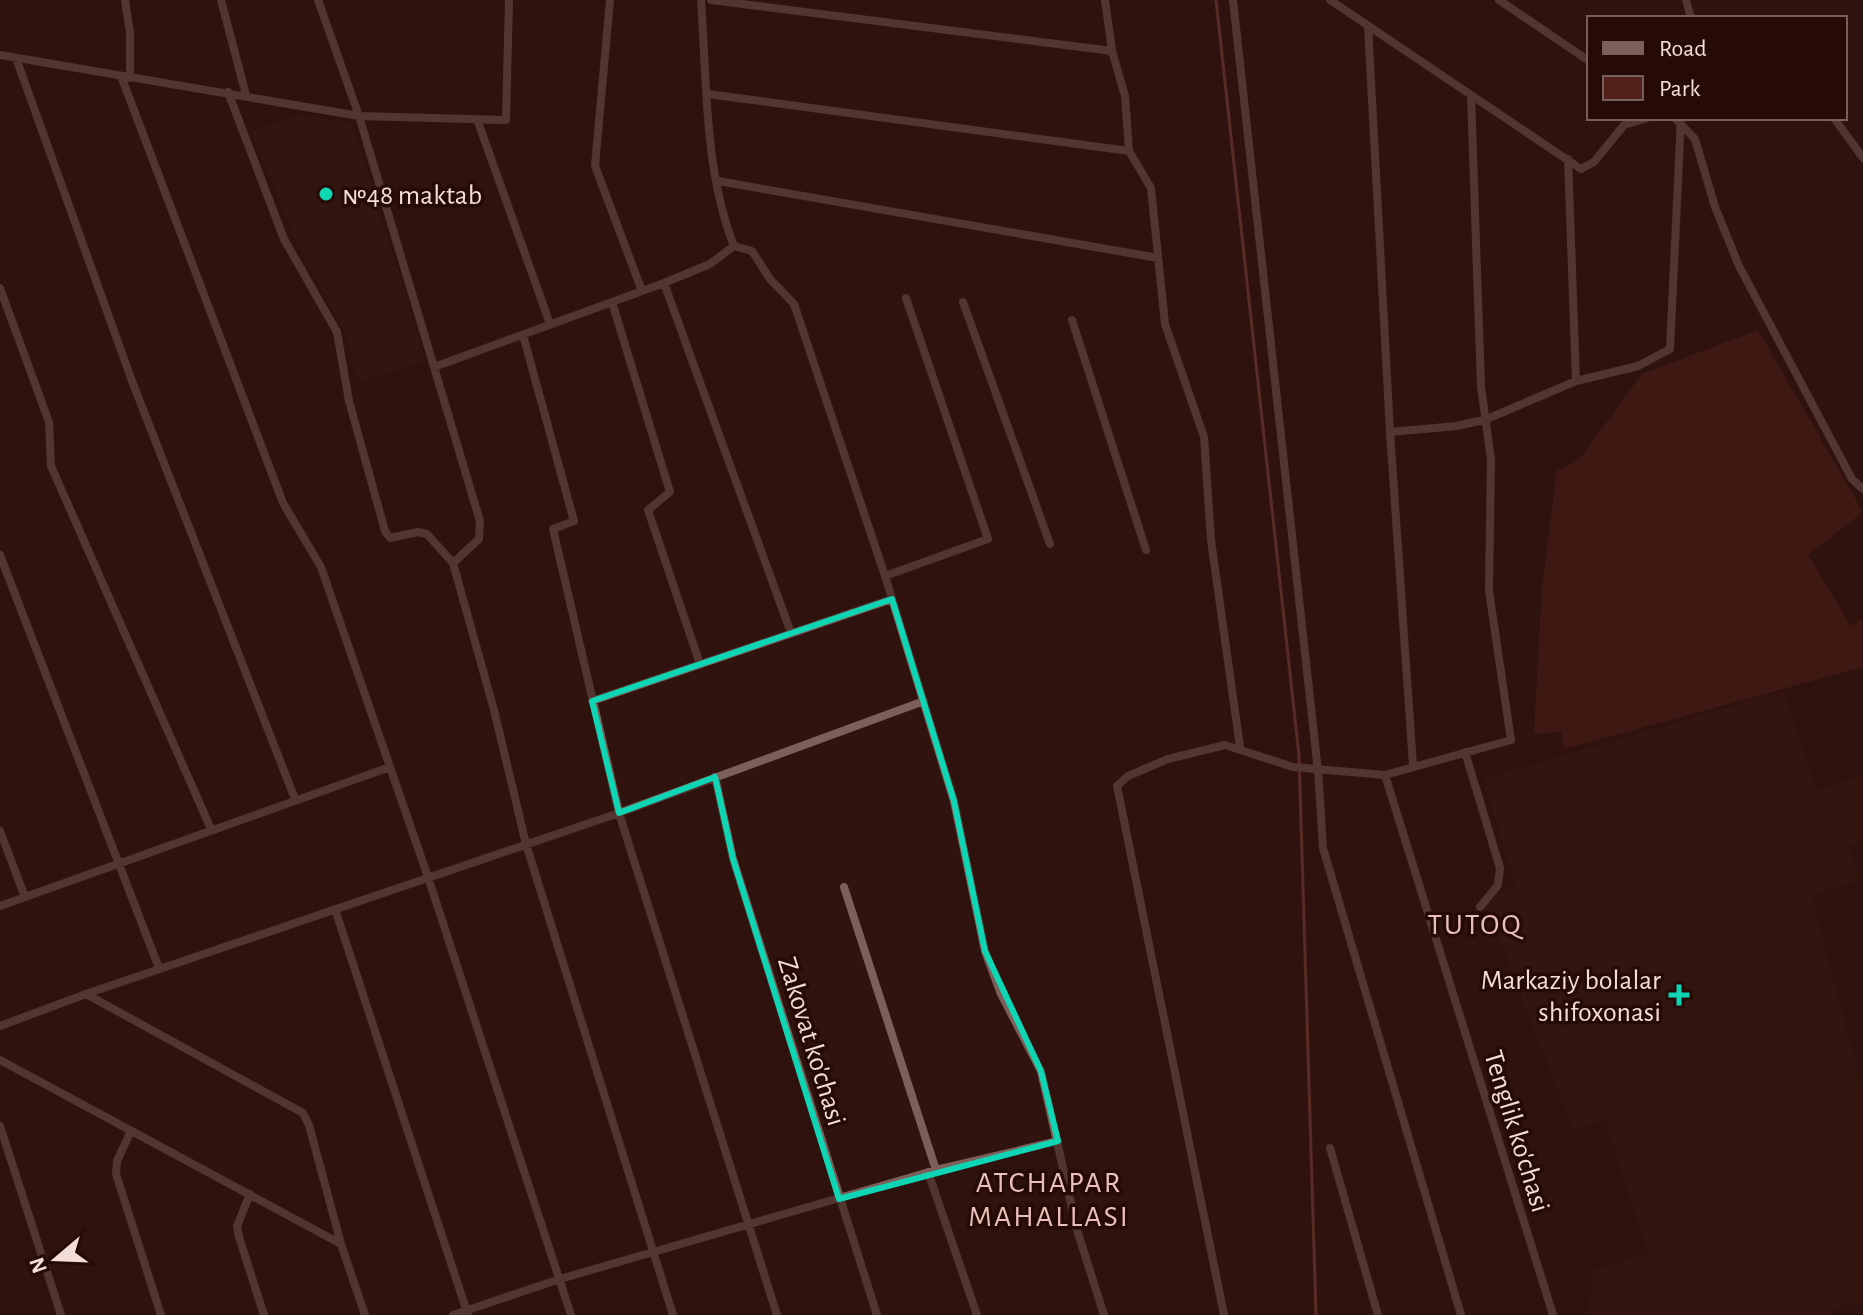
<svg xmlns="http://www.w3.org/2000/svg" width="1863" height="1315" viewBox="0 0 1863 1315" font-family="'Alegreya Sans',sans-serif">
	<rect width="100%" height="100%" fill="#30130f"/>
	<path fill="#3b1711" d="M 296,115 L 352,123 L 426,361 L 356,382 L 346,334 L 303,257 L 251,132 Z
		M 1784,691 L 1817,790 L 1863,776 L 1863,840 L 1848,846 L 1859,880 L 1811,894 L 1863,1093 L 1863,1301 L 1831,1309 L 1832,1315 L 1588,1315 L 1593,1270 L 1648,1254 L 1605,1119 L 1574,1132 L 1483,897 L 1516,887 L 1483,779 Z"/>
	<path fill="#51221a" d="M 1758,330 L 1863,512 L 1808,555 L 1851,626 L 1862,619 L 1863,667 L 1564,749 L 1561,732 L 1534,734 L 1542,589 L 1557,471 L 1579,460 L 1642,374 Z"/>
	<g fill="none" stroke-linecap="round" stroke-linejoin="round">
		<path stroke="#8a493f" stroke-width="3" d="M 1216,0 L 1299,755 L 1316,1315"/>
		<path stroke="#7d5f59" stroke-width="8" d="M 125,0 L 130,33 L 130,78
			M 221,0 L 246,95
			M 318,0 L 359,116 L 480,521 L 479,539 L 453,563
			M 610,0 L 595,166 L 642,291
			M 701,0 C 707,81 704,170 734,246
			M 711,0 L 1112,51
			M 1105,0 L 1112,51 L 1125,96 L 1129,151 L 1151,188 L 1165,324 L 1204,437 L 1211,540 L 1240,747
			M 1233,0 L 1318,771 L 1323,848 L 1461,1315
			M 1330,0 L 1581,169 L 1594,162 L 1624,125 L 1647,118
			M 1499,0 L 1589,61
			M 1686,0 L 1691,18
			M 1368,26 L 1390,432 L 1413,765
			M 0,55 L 359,116 L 506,120 L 509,0
			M 16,58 L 132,381 L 295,799
			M 121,76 L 283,503 L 321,567 L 428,877 L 571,1315
			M 228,92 L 284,239 L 337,332 L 349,401 L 385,531 L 390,538 L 418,532 L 427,534 L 453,563 L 494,710 L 526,844 L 673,1315
			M 708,94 L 1129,151
			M 1675,118 L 1695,139 L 1715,207 L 1739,266 L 1852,479 L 1863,489
			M 1834,118 L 1863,158
			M 477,119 L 550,324
			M 1568,159 L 1576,381
			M 718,181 L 1158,258
			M 664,283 L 791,633
			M 0,288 L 49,422 L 51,466 L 211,829
			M 612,302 L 670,492 L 648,510 L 700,664
			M 963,302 L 1050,544
			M 1072,320 L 1146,550
			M 523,335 L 574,521 L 553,529 L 619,813 L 777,1315
			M 434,367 L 664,283 L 710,264 L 734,246 L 752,251 L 770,279 L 794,304 L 885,576 L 954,801 L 985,951 L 1001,994 L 1041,1071 L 1077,1230 L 1104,1315
			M 1390,432 L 1457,426 L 1487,419 L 1576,381 L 1638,366 L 1670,349 L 1681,118
			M 0,555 L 159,968
			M 885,576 L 988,539 L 906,298
			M 592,701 L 892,599
			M 1465,752 L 1500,868 L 1498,885 L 1480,907
			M 1385,775 L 1553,1315
			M 715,777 L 733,859 L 877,1315
			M 0,831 L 25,897
			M 844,887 L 936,1170
			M 0,906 L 390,767
			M 335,909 L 468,1315
			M 86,994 L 303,1113 L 309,1125 L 341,1244 L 365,1315
			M 0,1026 L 86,994 L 619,813 L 924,701
			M 0,1060 L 341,1244
			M 0,1126 L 61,1315
			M 130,1133 L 117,1161 L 116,1174 L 161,1315
			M 1330,1148 L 1378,1315
			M 928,1172 L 977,1315
			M 250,1194 L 237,1226 L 239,1237 L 264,1315
			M 453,1315 L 560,1279 L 936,1170 L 1058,1141
			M 1224,1315 L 1117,786 L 1128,776 L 1168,759 L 1225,745 L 1293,767 L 1385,775 L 1511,740 L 1489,591 L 1491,459 L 1481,387 L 1471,95"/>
	</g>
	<path d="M0 0H1863V1315H0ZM 892,599 L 954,801 L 985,951 L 1041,1071 L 1058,1141 L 839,1199 L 733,859 L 715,777 L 619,813 L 592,701 Z" fill="#30130f" fill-opacity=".55" fill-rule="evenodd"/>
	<path fill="none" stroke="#0ed5b4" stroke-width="6" stroke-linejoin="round" d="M 892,599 L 954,801 L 985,951 L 1041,1071 L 1058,1141 L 839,1199 L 733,859 L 715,777 L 619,813 L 592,701 Z"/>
	<g fill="#0ed5b4" stroke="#260a06" stroke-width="3">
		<circle cx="326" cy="194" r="8"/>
		<path d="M1675 983h8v8h8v8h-8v8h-8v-8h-8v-8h8z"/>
	</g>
	<g text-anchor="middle" stroke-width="7" stroke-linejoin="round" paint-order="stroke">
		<g font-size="28" fill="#f2ddd9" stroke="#260a06" text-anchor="start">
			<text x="342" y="204">№48 maktab</text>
			<text x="1661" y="989" text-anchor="end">Markaziy bolalar<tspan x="1661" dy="32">shifoxonasi</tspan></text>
		</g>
		<g font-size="28" fill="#f2ddd9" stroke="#260a06">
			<text transform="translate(813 1041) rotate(73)" y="10">Zakovat ko'chasi</text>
			<text transform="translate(1518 1131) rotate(73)" y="10">Tenglik ko'chasi</text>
		</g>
		<g font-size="30" letter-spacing="2" fill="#e9c0b8" stroke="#260a06">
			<text x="1475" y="934">TUTOQ</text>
			<text x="1049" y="1192">ATCHAPAR<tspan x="1049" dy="34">MAHALLASI</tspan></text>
		</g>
	</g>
	<rect x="1587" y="16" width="260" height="104" fill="#260a06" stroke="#785e5a" stroke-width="2"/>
	<rect x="1603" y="42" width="40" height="12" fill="#7d5f59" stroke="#785e5a" stroke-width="2"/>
	<text x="1659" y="56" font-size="24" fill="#f2ddd9">Road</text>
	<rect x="1603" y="76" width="40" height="24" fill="#51221a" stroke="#785e5a" stroke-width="2"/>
	<text x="1659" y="96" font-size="24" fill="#f2ddd9">Park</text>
	<g transform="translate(56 1259) rotate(251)" stroke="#260a06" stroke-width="6" paint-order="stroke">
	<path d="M0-6L14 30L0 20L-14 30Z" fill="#f2ddd9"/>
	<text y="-12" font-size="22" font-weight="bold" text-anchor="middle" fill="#f2ddd9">N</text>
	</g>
</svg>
